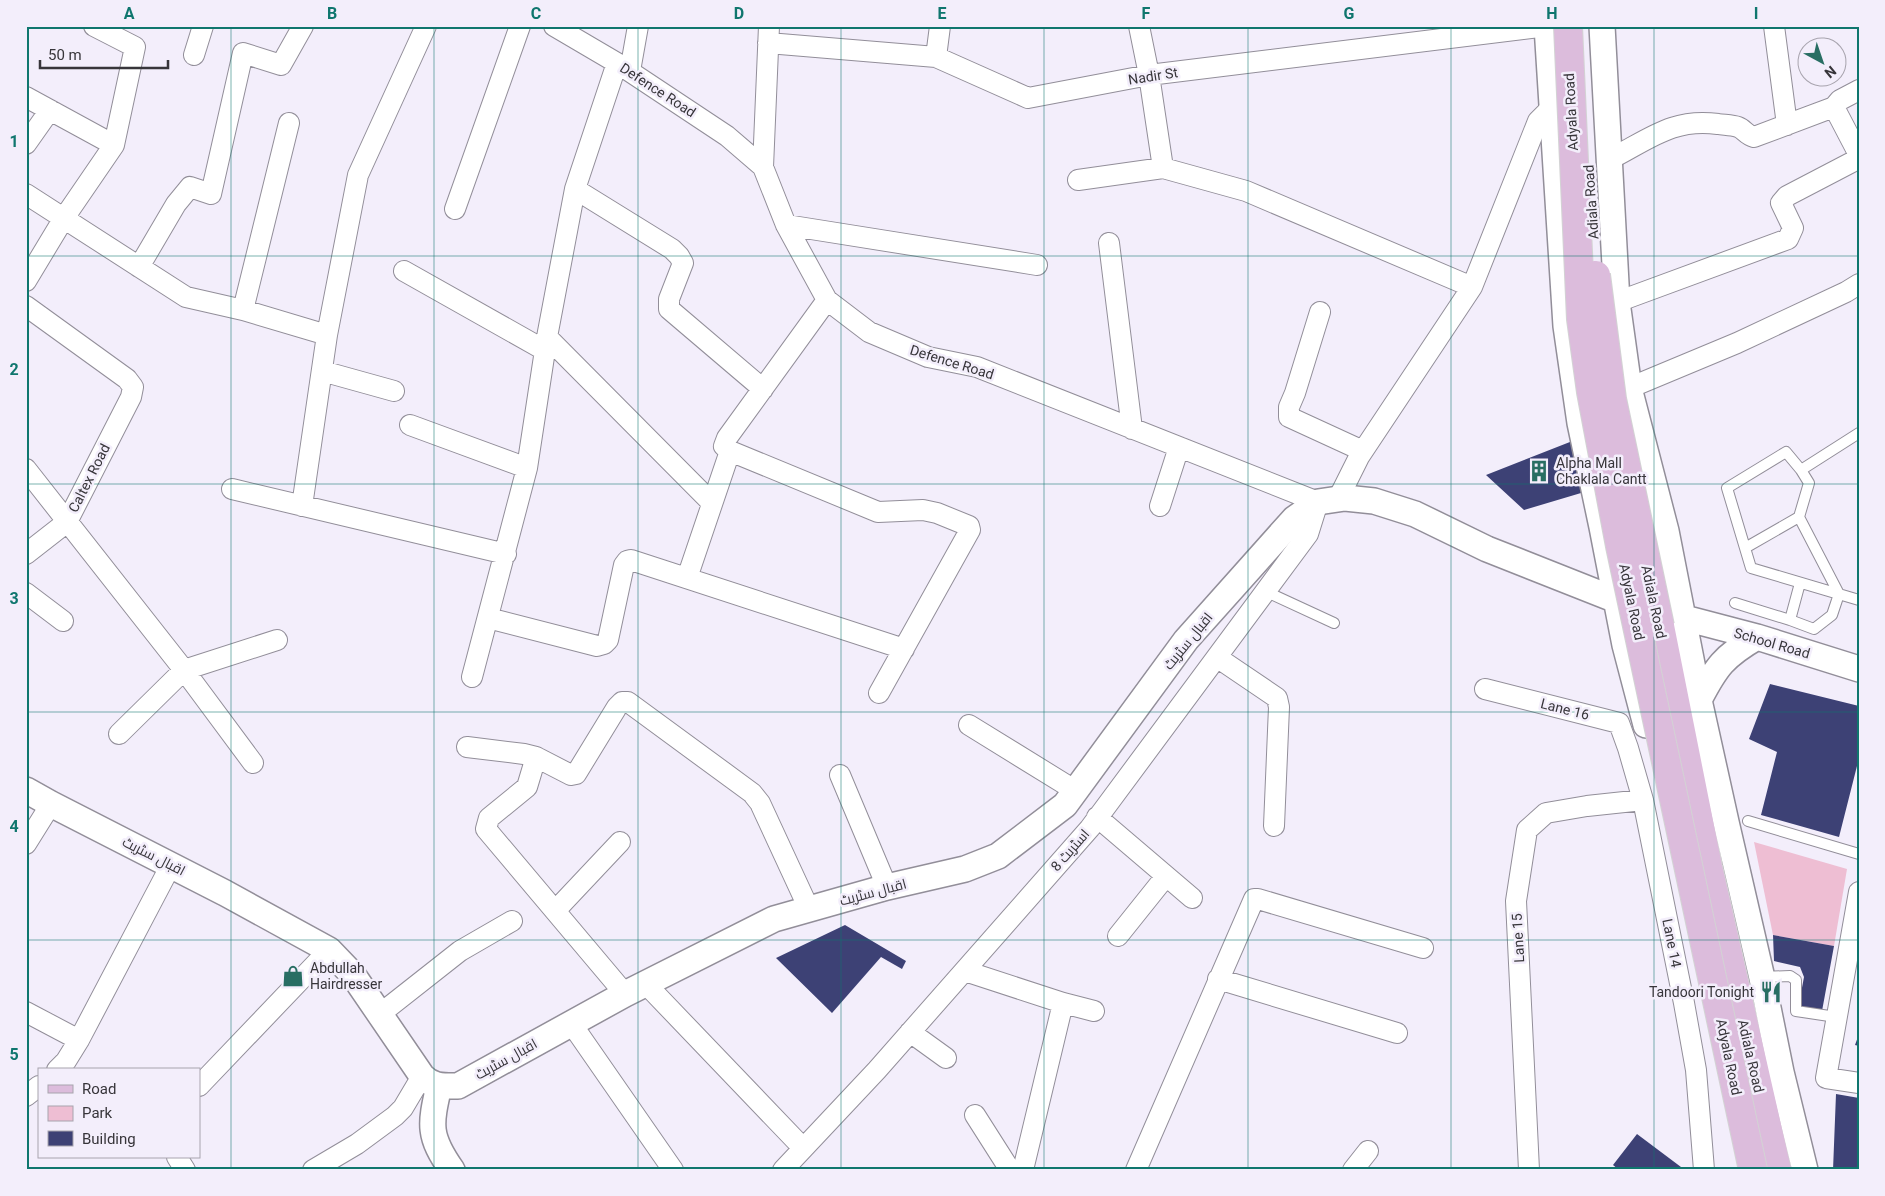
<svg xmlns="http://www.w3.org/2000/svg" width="1885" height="1196" viewBox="0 0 1885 1196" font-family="Roboto,Cairo,sans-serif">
	<rect width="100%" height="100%" fill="#f3eefb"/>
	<path fill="#eebed3" d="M 1754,842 L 1847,869 L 1834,946 L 1773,935 Z"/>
	<path fill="#3d4175" d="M 1575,440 L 1582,489 L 1581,493 L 1524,510 L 1486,475 Z
		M 1770,684 L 1859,706 L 1859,766 L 1857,766 L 1839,837 L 1761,815 L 1777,752 L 1749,739 Z
		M 845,925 L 906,961 L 902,969 L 881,957 L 832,1013 L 776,958 Z
		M 1773,935 L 1834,946 L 1822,1011 L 1798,1009 L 1804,977 L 1800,967 L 1774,961 Z
		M 1859,1034 L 1859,1046 L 1855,1045 Z
		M 1836,1094 L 1859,1098 L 1859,1170 L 1833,1170 Z
		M 1637,1134 L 1685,1170 L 1619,1170 L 1613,1165 Z"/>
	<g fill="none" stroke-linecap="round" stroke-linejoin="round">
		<g stroke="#928e99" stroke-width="12">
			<path id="service" d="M 1859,433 L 1801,470 L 1786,452 L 1727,488 L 1751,568 L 1859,600
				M 1745,548 L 1799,517
				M 1267,592 L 1334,623
				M 1735,603 L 1790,620 L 1800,583
				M 1790,620 L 1814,629 L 1832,615 L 1839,594 L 1799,517 L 1809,483 L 1801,470
				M 1748,821 L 1859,854
				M 1762,977 L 1790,976 L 1796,980 L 1796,1011 L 1836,1017"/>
		</g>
		<g stroke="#928e99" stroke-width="22">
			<path id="minor" d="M 554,26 L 617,63 L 727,136 L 763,167 L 786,225 L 827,300 L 869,332 L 928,357 L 977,367 L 1318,502 L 1308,534 L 1090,828 L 877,1070 L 783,1170
				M 1139,26 L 1149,75 L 1163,168
				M 1774,26 L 1787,125
				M 768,43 L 936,57 L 1028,98 L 1149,75 L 1547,26
				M 194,55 L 203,26
				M 936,57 L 940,26
				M 630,71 L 638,26
				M 26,97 L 114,145
				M 26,144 L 50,110
				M 1609,156 L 1616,156 C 1652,137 1675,118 1718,124 C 1724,125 1732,125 1738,127 C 1744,129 1746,135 1754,137 L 1834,107
				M 763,167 L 769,26
				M 1078,180 L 1163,168 L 1246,191 L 1472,287 L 1538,121 L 1551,108
				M 575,189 L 672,249 L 679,256 L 683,263 L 669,299 L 669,309 L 763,389
				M 26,194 L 186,297 L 243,310 L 327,335
				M 455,209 L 520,26
				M 786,225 L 1037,265
				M 1109,243 L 1132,429
				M 139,267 L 176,204 L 190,187 L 211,194 L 243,53 L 281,65 L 303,26
				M 404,271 L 546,351
				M 26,281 L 64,218 L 114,145 L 135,47 L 94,26
				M 827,300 L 727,438 L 724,446 L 730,451 L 878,512 L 923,510 L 937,513 L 969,526 L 970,530 L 879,693
				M 1617,302 L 1788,239 L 1793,228 L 1781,203 L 1787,196 L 1856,160 L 1857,151 L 1834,107 L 1840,100 L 1859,90
				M 26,306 L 127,379 L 133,387 L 131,397 L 67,522 L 26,554
				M 243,310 L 289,123
				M 1320,312 L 1295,393 L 1289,407 L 1289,417 L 1363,451
				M 547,337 L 712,503
				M 322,371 L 394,391
				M 1629,388 L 1737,343 L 1846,292 L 1859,284
				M 410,425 L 527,468
				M 26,469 L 184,670 L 253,763
				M 232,489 L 506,554
				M 1338,499 L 1359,457 L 1472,287
				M 302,506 L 327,335 L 358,175 L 426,26
				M 1160,506 L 1179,447
				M 687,578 L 730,451
				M 26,593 L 63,621
				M 488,618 L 597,646 L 604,644 L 608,640 L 624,565 L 627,561 L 631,560 L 904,649
				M 1218,658 L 1277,698 L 1279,707 L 1274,826
				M 472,677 L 527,468 L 547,337 L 575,189 L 617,63
				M 1485,689 L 1619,723 L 1628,748 L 1643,800 L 1684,1003 L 1696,1070 L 1704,1170
				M 969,725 L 1076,791
				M 119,734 L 184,670 L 277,640
				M 467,747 L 524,754 L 536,757 L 527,787 L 489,818 L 486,829 L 625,994
				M 536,757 L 571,775 L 576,774 L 617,707 L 622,702 L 628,702 L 752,793 L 760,803 L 809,909
				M 840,775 L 887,887
				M 1097,817 L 1192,898
				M 26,844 L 51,804
				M 1859,892 L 1826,1078 L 1859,1083
				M 555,911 L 620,842
				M 1118,936 L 1166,876
				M 965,971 L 1063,1003 L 1094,1011
				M 1218,979 L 1397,1033
				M 645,983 L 803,1148
				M 26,1012 L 79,1040
				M 380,1014 L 460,951 L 512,921
				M 571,1023 L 673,1170
				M 910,1032 L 946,1058
				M 57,1070 L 66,1061 L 79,1040 L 171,865
				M 199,1086 L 329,950
				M 26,1096 L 39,1086
				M 975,1115 L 1010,1170
				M 177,1157 L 185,1170
				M 313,1170 L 357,1144 L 395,1116 L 403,1108 L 422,1076
				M 1023,1170 L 1063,1003
				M 1136,1170 L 1254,899 L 1258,899 L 1423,948
				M 1353,1170 L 1368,1151
				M 1529,1170 L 1516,901 L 1527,830 L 1546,813 L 1587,806 L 1643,800"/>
		</g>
		<g stroke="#928e99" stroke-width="28">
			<path id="tertiary" d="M 1547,26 L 1566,326 L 1580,423 L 1602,527 L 1625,645 L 1646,725
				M 1602,26 L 1617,302 L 1629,388 L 1666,531 L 1699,700 L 1726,822 L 1762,978 L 1781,1072 L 1805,1170
				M 1699,700 C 1716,667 1724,656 1757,637
				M 26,790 L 51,804 L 225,893 L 329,950 L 353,975 L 422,1076 C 432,1087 444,1086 458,1086 L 625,994 L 774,919 L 887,887 L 965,869 L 998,856 L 1065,805 L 1186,640 L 1294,519 L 1318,502 L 1345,498 L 1374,501 L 1415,514 L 1487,549 L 1616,600 L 1757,637 L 1859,669
				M 439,1086 C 430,1125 428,1136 452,1170"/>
		</g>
		<g stroke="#d3d3d4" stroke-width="30">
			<path id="primary" d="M 1660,626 L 1708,867 L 1777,1170"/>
		</g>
		<use href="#service" stroke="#fff" stroke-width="10"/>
		<use href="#minor" stroke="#fff" stroke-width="20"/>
		<use href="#tertiary" stroke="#fff" stroke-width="25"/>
		<use href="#primary" stroke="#dcbcdc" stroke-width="28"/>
		<g stroke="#d3d3d4" stroke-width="30" stroke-linecap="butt">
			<path id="primary-bridge" d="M 1568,26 L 1581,319 L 1591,392 L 1620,546 L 1753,1170
				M 1596,275 L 1612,399 L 1660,626"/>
		</g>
		<use href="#primary-bridge" stroke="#dcbcdc" stroke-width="28"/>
	</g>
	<path fill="none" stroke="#0f766e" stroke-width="1" stroke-opacity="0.55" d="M 231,26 L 231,1170M 434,26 L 434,1170M 638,26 L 638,1170M 841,26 L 841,1170M 1044,26 L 1044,1170M 1248,26 L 1248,1170M 1451,26 L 1451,1170M 1654,26 L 1654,1170M 26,256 L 1859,256M 26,484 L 1859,484M 26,712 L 1859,712M 26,940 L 1859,940"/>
	<defs>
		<g id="building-bare" transform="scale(1.725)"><path d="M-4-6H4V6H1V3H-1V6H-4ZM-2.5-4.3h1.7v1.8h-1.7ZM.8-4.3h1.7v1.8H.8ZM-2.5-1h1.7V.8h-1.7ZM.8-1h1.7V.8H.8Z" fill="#286e63" stroke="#f3eefb" stroke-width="2.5" paint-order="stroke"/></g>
		<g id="shop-bare" transform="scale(1.725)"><path d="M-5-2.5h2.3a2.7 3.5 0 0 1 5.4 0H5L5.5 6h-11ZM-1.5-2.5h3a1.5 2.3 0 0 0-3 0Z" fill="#286e63" stroke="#f3eefb" stroke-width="2.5" paint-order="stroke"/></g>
		<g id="restaurant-bare" transform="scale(1.725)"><path d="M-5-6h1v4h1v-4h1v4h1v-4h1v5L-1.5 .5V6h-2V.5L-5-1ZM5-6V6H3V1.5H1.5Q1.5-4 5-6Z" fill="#286e63" stroke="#f3eefb" stroke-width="2.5" paint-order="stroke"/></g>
	</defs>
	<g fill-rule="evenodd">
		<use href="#building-bare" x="1539" y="471"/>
		<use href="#shop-bare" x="293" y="976"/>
		<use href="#restaurant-bare" x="1771" y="992"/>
	</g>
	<g text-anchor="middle" stroke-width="5" stroke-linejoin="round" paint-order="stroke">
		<g font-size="14" fill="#37353a" stroke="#f3eefb">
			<text transform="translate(1153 76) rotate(-9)" y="5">Nadir St</text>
			<text transform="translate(658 90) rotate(33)" y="5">Defence Road</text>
			<text transform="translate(1571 112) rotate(-93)" y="5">Adyala Road</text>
			<text transform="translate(1591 202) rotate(-94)" y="5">Adiala Road</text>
			<text transform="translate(952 362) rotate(17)" y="5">Defence Road</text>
			<text transform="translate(89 478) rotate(-63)" y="5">Caltex Road</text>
			<text transform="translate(1632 602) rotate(78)" y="5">Adyala Road</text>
			<text transform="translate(1654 602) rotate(78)" y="5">Adiala Road</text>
			<text transform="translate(1188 641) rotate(-51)" y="5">اقبال سٹریٹ</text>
			<text transform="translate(1772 643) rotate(16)" y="5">School Road</text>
			<text transform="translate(1565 709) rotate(14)" y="5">Lane 16</text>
			<text transform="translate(1070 850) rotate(-49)" y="5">اسٹریٹ 8</text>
			<text transform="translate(154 856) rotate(27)" y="5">اقبال سٹریٹ</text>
			<text transform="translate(873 892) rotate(-15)" y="5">اقبال سٹریٹ</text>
			<text transform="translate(1518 938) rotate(-93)" y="5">Lane 15</text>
			<text transform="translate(1672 943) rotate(79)" y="5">Lane 14</text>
			<text transform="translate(1751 1056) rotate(77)" y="5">Adiala Road</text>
			<text transform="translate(1729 1057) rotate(78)" y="5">Adyala Road</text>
			<text transform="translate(506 1059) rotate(-29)" y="5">اقبال سٹریٹ</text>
		</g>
		<g font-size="14" fill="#37353a" stroke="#f3eefb" text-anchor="start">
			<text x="1556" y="468">Alpha Mall<tspan x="1556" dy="16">Chaklala Cantt</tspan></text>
			<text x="310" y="973">Abdullah<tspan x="310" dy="16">Hairdresser</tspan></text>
			<text x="1754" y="997" text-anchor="end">Tandoori Tonight</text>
		</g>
	</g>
	<rect width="1885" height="1196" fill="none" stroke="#f3eefb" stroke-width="55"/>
	<rect x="38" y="1068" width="162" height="90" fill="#f3eefb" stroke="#a8a4ae"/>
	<rect x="48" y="1085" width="25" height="8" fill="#dcbcdc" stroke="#a8a4ae"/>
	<text x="82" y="1094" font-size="15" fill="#37353a">Road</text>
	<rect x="48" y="1106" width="25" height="15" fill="#eebed3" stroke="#a8a4ae"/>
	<text x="82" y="1118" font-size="15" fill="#37353a">Park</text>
	<rect x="48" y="1131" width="25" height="15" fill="#3d4175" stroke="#a8a4ae"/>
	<text x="82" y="1144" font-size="15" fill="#37353a">Building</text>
	<g transform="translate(1822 62) rotate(140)"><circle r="24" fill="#f3eefb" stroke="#a8a4ae"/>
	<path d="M0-4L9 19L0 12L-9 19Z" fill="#286e63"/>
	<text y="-8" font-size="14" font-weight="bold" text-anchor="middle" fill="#37353a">N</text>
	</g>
	<path d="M40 60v8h128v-8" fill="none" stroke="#37353a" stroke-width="2.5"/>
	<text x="48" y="60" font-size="15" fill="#37353a" stroke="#f3eefb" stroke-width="4" paint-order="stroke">50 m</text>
	<rect x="28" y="28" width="1830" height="1140" fill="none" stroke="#0f766e" stroke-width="2"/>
	<g font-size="16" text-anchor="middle" font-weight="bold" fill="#0f766e">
		<text x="129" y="19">A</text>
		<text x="332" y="19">B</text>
		<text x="536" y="19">C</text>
		<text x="739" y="19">D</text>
		<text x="942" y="19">E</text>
		<text x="1146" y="19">F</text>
		<text x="1349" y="19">G</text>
		<text x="1552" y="19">H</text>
		<text x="1756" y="19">I</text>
		<text x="14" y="147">1</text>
		<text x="14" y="375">2</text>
		<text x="14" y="604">3</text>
		<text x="14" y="832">4</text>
		<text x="14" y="1060">5</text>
	</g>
</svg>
